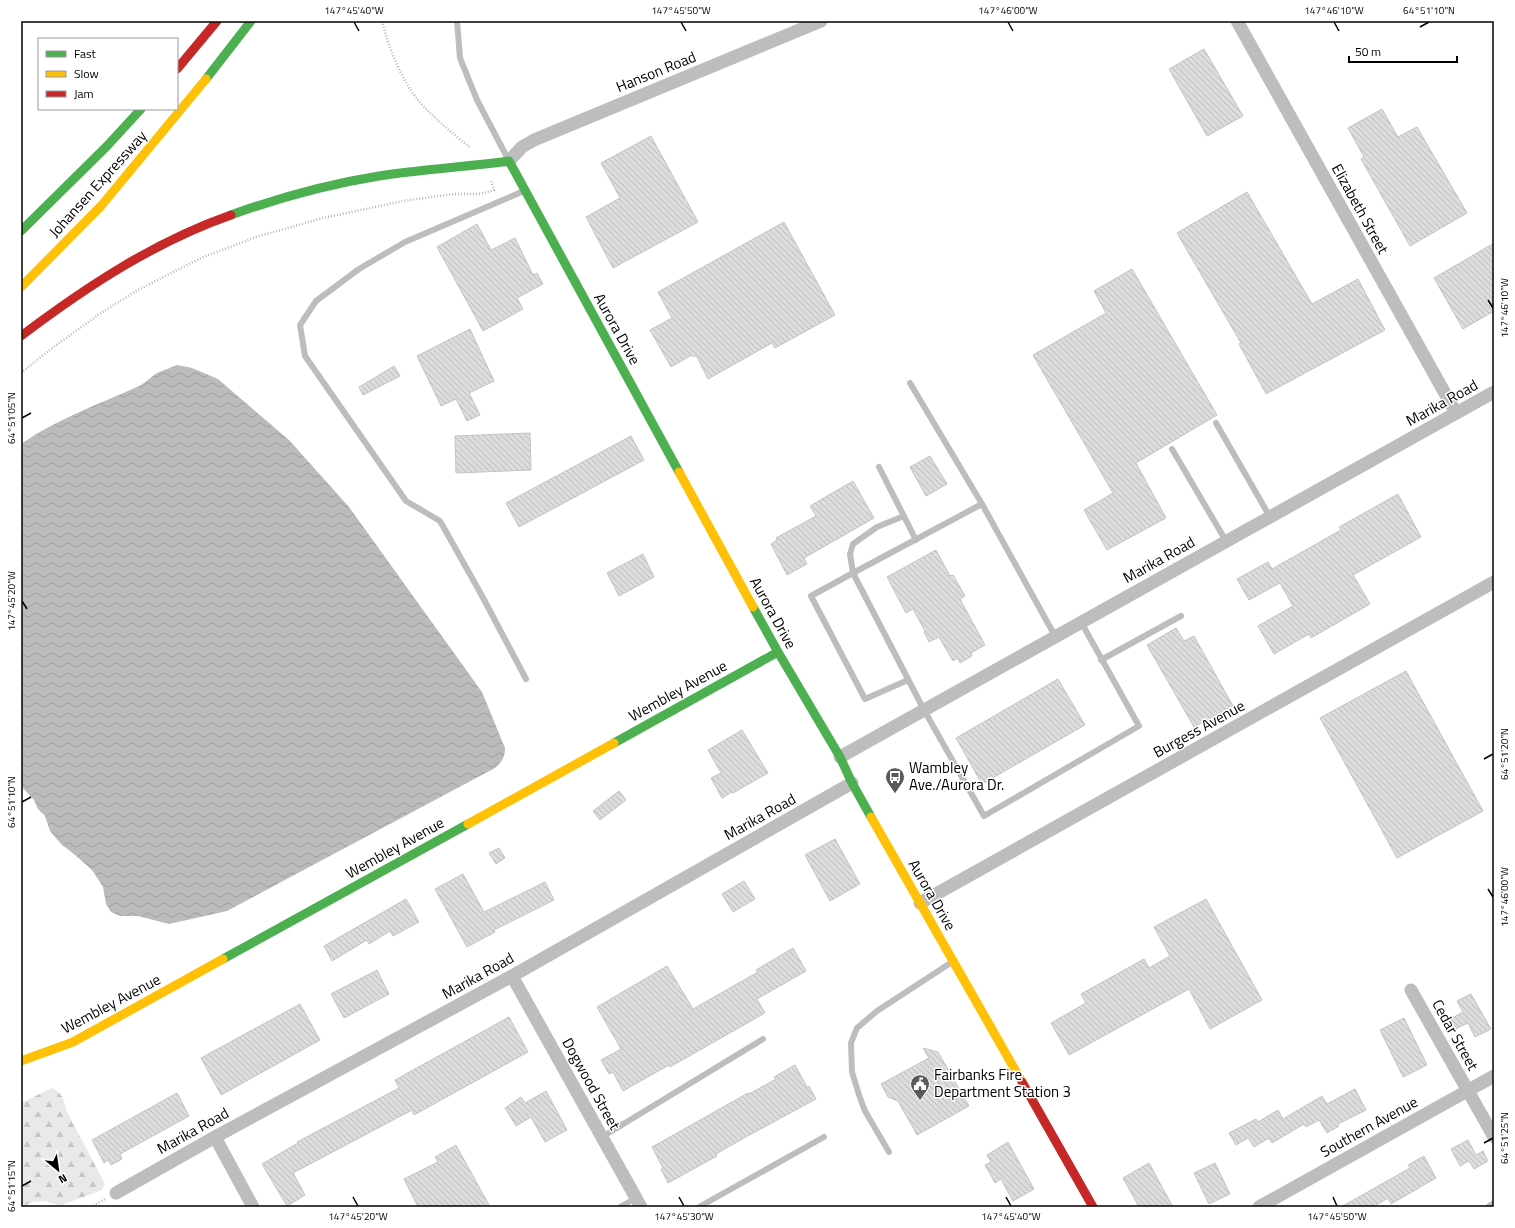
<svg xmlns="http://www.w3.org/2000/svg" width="1515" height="1228" viewBox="0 0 1515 1228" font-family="'Titillium Web',sans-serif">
	<defs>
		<pattern id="forest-firs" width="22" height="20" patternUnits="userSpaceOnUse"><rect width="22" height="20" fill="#e9e9e9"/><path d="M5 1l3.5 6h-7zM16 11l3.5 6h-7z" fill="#c6c6c6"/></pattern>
		<pattern id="water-waves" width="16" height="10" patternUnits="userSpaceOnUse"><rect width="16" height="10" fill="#bbb"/><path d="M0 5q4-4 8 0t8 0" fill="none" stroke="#9f9f9f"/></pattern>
		<pattern id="building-back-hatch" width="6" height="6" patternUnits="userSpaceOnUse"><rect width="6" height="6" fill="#dcdcdc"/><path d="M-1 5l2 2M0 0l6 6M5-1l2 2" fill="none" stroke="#bbb"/></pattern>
	</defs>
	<rect width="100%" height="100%" fill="#fff"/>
	<path fill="url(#forest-firs)" d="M 52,1088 C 62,1093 64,1099 66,1110 L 105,1184 L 102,1190 L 59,1206 L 46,1201 L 33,1202 L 21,1207 L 21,1103 Z"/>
	<path fill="url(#water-waves)" d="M 177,365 L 192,368 L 218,379 L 289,440 L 349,507 L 482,692 L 505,748 C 505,757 502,762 495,768 L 227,911 L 169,924 L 138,916 L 120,916 L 111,912 L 106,904 L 103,887 L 92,870 L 75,855 L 61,844 L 50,831 L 45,816 L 38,809 L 34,800 L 21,786 L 21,444 C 57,419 97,405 137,387 C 145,384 150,377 157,373 C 163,370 171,368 177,365 Z"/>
	<path fill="url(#building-back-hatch)" stroke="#c4c4c4" d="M 1204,49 L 1243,116 L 1207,136 L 1169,69 Z
		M 1382,109 L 1398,137 L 1417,127 L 1467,213 L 1410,246 L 1361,159 L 1364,157 L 1348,128 Z
		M 651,136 L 698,222 L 613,268 L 586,217 L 620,198 L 601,163 Z
		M 1247,192 L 1312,304 L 1358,279 L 1385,330 L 1266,394 L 1239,344 L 1241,343 L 1177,233 Z
		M 784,222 L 835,315 L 775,348 L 772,343 L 708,379 L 696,355 L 694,357 L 692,355 L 671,367 L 650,330 L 672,318 L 658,292 Z
		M 477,224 L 491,250 L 515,238 L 533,275 L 537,273 L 543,284 L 517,298 L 523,309 L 483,331 L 437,247 Z
		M 1494,243 L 1494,311 L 1463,329 L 1434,278 Z
		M 1132,269 L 1217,415 L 1136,463 L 1166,518 L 1107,550 L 1084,510 L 1113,493 L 1033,355 L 1106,313 L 1094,291 Z
		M 470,329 L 494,381 L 469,393 L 480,415 L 467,421 L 456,399 L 441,406 L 417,356 Z
		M 394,366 L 400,376 L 363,395 L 359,387 Z
		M 530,433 L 531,470 L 456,473 L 455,436 Z
		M 631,436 L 644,460 L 519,527 L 506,503 Z
		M 930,456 L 947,484 L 926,496 L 910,467 Z
		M 853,481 L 874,518 L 804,558 L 807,564 L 787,575 L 771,544 L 777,540 L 776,538 L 816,516 L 810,506 Z
		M 1398,494 L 1421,537 L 1353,575 L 1370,604 L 1311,638 L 1309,634 L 1274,654 L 1258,626 L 1293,606 L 1280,583 L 1249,600 L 1237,579 L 1268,562 L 1272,569 L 1341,530 L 1339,527 Z
		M 936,550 L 950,576 L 953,575 L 965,596 L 960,599 L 985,645 L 971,653 L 972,656 L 960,663 L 958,658 L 953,661 L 939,637 L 929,642 L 924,632 L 925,631 L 913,609 L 906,613 L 887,577 Z
		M 643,554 L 654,577 L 619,596 L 607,573 Z
		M 1176,628 L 1184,641 L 1194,636 L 1233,706 L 1194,727 L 1147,645 Z
		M 1406,671 L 1483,811 L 1397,858 L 1320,718 Z
		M 1058,679 L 1085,725 L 982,784 L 956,738 Z
		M 742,730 L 768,773 L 733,793 L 732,792 L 722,798 L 711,778 L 721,773 L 708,750 Z
		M 619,791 L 626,800 L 600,820 L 593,811 Z
		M 835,839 L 860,884 L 830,901 L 805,855 Z
		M 499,848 L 505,858 L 496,864 L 489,853 Z
		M 463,874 L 484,912 L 545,882 L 554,900 L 494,930 L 495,932 L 467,947 L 435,889 Z
		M 744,881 L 755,899 L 733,912 L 722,894 Z
		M 406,899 L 419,922 L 393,936 L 390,931 L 369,944 L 367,940 L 332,961 L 324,946 Z
		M 1206,899 L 1262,1000 L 1210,1029 L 1189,989 L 1069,1055 L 1051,1023 L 1086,1003 L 1081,994 L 1144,959 L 1149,968 L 1170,956 L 1154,927 Z
		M 793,948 L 806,971 L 757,999 L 765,1013 L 670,1067 L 669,1065 L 623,1091 L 613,1072 L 609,1074 L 601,1060 L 621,1049 L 597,1007 L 667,966 L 693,1009 L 758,972 L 756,970 Z
		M 377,970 L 389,994 L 344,1018 L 331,994 Z
		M 1471,994 L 1491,1029 L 1475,1037 L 1468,1023 L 1453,1030 L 1448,1020 L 1463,1012 L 1457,1001 Z
		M 300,1004 L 320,1040 L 221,1095 L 201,1058 Z
		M 509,1017 L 528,1052 L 414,1115 L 412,1110 L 293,1173 L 305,1195 L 287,1206 L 262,1164 L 298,1143 L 297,1142 L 399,1088 L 395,1080 Z
		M 1404,1018 L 1427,1065 L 1403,1077 L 1380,1030 Z
		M 923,1048 L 938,1052 L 969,1106 L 917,1135 L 898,1101 L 888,1097 L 881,1084 L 929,1058 Z
		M 795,1065 L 807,1087 L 809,1086 L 816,1099 L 744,1138 L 716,1154 L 717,1156 L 668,1183 L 661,1169 L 663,1168 L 652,1147 L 748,1093 L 749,1094 L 776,1079 L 774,1077 Z
		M 1355,1089 L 1366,1110 L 1338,1124 L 1339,1126 L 1327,1133 L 1319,1120 L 1306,1127 L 1304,1124 L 1272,1143 L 1269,1138 L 1254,1147 L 1248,1138 L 1236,1145 L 1229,1133 L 1256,1119 L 1258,1122 L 1278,1110 L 1283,1119 L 1322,1096 L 1327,1104 Z
		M 546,1091 L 567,1130 L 545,1142 L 531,1117 L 516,1126 L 505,1108 L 521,1097 L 525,1103 Z
		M 177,1093 L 189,1116 L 120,1154 L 122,1159 L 111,1165 L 108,1160 L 104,1163 L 92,1140 Z
		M 1468,1140 L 1476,1155 L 1483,1151 L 1488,1161 L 1474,1169 L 1469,1161 L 1460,1166 L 1451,1149 Z
		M 1008,1142 L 1034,1189 L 1013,1201 L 1001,1179 L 995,1183 L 985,1165 L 991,1162 L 987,1155 Z
		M 456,1145 L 490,1207 L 418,1207 L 404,1179 L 438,1162 L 435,1157 Z
		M 1424,1156 L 1436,1178 L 1391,1204 L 1388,1198 L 1373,1207 L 1341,1207 L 1410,1168 L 1408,1165 Z
		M 1149,1163 L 1173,1207 L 1139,1207 L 1123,1178 Z
		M 1215,1163 L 1230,1194 L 1209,1204 L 1194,1173 Z"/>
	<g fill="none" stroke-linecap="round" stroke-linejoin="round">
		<path stroke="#b8b8b8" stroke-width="2.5" stroke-dasharray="1 2" stroke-linecap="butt" d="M 382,21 C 388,45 397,68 410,89 C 424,111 451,132 471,148
			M 21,373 L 51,349 L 101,313 L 138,290 L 201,258 L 256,237 L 323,218 L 403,201 L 453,194 L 480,194 L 494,190 L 491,180
			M 91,1207 L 105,1199"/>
		<path stroke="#bdbdbd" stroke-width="6" d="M 457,21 L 460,58 L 477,100 L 507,157
			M 524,191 L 405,242 L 359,269 L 316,301 L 300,325 L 305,356 L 406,501 L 440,521 L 481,594 L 526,679
			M 910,383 L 982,504 L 853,573 L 924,710 L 984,816 L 1139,726 L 1081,622
			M 1216,423 L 1270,517
			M 1172,449 L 1226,541
			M 879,467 L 916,540
			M 982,504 L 1055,636
			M 904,516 L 877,527 L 853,544 L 850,554 L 853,573 L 811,596 L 865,699 L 908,680
			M 1101,660 L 1181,616
			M 602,1137 L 763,1039
			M 889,1152 L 865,1111 L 859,1095 L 852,1072 L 851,1043 L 857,1028 L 877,1011 L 952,962
			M 620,1207 L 636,1198
			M 699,1207 L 824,1137
			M 1488,1207 L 1494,1203"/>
		<path stroke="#bdbdbd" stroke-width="13" d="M 1237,21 L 1456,413
			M 509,161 L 522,147 L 534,140 L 821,21
			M 840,757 L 1494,392
			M 920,903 L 1494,582
			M 512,976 L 641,1207
			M 1411,990 L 1494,1137
			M 215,1137 L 253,1207
			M 116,1193 L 215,1137 L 512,976 L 852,783
			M 1259,1207 L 1494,1076"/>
		<path stroke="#4caf50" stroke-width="9" d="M 206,79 L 251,21
			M 509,161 L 679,472
			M 231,215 C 278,198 329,184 379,176 C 422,169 466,167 509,161
			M 21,231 L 107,146 L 141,109
			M 753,607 L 778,652 L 840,757 L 852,783 L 871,817
			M 614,743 L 778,652
			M 223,959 L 468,824"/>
		<path stroke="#ffc107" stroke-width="9" d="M 21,287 L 101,206 L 206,79
			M 679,472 L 753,607
			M 871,817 L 1022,1082
			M 468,824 L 614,743
			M 21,1061 L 73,1042 L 223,959"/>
		<path stroke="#c62828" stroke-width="9" d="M 177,69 L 217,21
			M 21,336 C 86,287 154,242 231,215
			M 1022,1082 L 1093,1207"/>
	</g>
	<path fill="none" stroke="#000" stroke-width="1.5" d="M 354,22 L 359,31M 681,22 L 686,31M 1008,22 L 1013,31M 1334,22 L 1339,31M 1420,27 L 1429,22M 1488,300 L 1493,308M 22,418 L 31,413M 22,601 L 27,609M 1484,759 L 1493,754M 22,802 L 31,797M 1488,889 L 1493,897M 1484,1143 L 1493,1138M 22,1186 L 31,1181M 353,1197 L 358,1206M 679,1197 L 684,1206M 1006,1197 L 1011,1206M 1333,1197 L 1337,1206"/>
	<defs>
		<g id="bus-pin" transform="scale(1)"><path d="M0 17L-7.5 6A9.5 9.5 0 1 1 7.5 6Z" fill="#595959" stroke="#fff"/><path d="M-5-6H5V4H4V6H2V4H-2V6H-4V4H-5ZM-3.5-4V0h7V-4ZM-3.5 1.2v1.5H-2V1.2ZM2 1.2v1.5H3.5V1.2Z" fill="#fff"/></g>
		<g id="civic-pin" transform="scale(1)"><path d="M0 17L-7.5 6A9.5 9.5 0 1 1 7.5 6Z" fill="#595959" stroke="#fff"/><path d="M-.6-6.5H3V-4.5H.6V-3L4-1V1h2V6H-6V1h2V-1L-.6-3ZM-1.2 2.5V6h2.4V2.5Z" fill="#fff"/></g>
	</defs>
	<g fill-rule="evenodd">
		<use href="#bus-pin" x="895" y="777"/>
		<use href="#civic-pin" x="920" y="1084"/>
	</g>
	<g text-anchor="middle" stroke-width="3" stroke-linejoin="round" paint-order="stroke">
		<g font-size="15" fill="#000" stroke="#fff">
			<text transform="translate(656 72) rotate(-22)" y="5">Hanson Road</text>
			<text transform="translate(98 184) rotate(-48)" y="5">Johansen Expressway</text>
			<text transform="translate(1360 209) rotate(61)" y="5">Elizabeth Street</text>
			<text transform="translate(617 329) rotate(61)" y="5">Aurora Drive</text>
			<text transform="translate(1442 403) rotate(-29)" y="5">Marika Road</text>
			<text transform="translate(1159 560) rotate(-29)" y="5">Marika Road</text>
			<text transform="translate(773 613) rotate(61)" y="5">Aurora Drive</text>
			<text transform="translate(678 691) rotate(-29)" y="5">Wembley Avenue</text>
			<text transform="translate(1199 729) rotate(-29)" y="5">Burgess Avenue</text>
			<text transform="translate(760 817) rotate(-29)" y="5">Marika Road</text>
			<text transform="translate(395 848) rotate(-29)" y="5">Wembley Avenue</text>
			<text transform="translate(932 895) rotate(60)" y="5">Aurora Drive</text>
			<text transform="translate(478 976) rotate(-29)" y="5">Marika Road</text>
			<text transform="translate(111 1004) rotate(-28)" y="5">Wembley Avenue</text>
			<text transform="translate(1455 1035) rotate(61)" y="5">Cedar Street</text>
			<text transform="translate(591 1084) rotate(61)" y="5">Dogwood Street</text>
			<text transform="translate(1369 1127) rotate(-29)" y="5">Southern Avenue</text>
			<text transform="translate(193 1131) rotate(-29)" y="5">Marika Road</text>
		</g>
		<g font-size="15" fill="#000" stroke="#fff" text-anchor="start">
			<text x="909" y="773">Wambley<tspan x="909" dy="17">Ave./Aurora Dr.</tspan></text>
			<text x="934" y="1080">Fairbanks Fire<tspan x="934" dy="17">Department Station 3</tspan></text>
		</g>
	</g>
	<rect width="1515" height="1228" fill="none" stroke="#ffffff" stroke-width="44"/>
	<rect x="38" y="38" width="140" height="72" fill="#ffffff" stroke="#999999"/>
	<rect x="46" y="51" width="20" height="6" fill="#4caf50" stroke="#999999"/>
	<text x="74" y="58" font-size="12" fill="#000000">Fast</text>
	<rect x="46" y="71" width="20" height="6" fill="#ffc107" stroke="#999999"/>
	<text x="74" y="78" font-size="12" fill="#000000">Slow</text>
	<rect x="46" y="91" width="20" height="6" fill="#c62828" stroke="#999999"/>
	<text x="74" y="98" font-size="12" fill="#000000">Jam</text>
	<g transform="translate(58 1170) rotate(151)" stroke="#ffffff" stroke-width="3" paint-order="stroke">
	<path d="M0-3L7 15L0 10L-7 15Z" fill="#000000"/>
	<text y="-6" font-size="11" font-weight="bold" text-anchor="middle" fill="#000000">N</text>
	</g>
	<path d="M1349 56v6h108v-6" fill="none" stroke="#000000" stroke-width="2"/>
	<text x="1355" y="56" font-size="12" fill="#000000" stroke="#ffffff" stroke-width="3" paint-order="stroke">50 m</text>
	<rect x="22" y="22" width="1471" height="1184" fill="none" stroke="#000" stroke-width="1.5"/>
	<g font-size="10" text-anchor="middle" fill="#000">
		<text x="354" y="14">147°45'40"W</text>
		<text x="681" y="14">147°45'50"W</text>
		<text x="1008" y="14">147°46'00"W</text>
		<text x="1334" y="14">147°46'10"W</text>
		<text x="1429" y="14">64°51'10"N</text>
		<text transform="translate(1504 308) rotate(-90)" y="4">147°46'10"W</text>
		<text transform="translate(11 418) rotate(-90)" y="4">64°51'05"N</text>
		<text transform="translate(11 601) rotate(-90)" y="4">147°45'20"W</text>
		<text transform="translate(1504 754) rotate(-90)" y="4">64°51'20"N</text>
		<text transform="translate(11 802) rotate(-90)" y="4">64°51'10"N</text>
		<text transform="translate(1504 897) rotate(-90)" y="4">147°46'00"W</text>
		<text transform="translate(1504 1138) rotate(-90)" y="4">64°51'25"N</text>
		<text transform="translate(11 1186) rotate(-90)" y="4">64°51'15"N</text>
		<text x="358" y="1220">147°45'20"W</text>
		<text x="684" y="1220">147°45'30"W</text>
		<text x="1011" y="1220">147°45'40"W</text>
		<text x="1337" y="1220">147°45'50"W</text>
	</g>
</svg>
